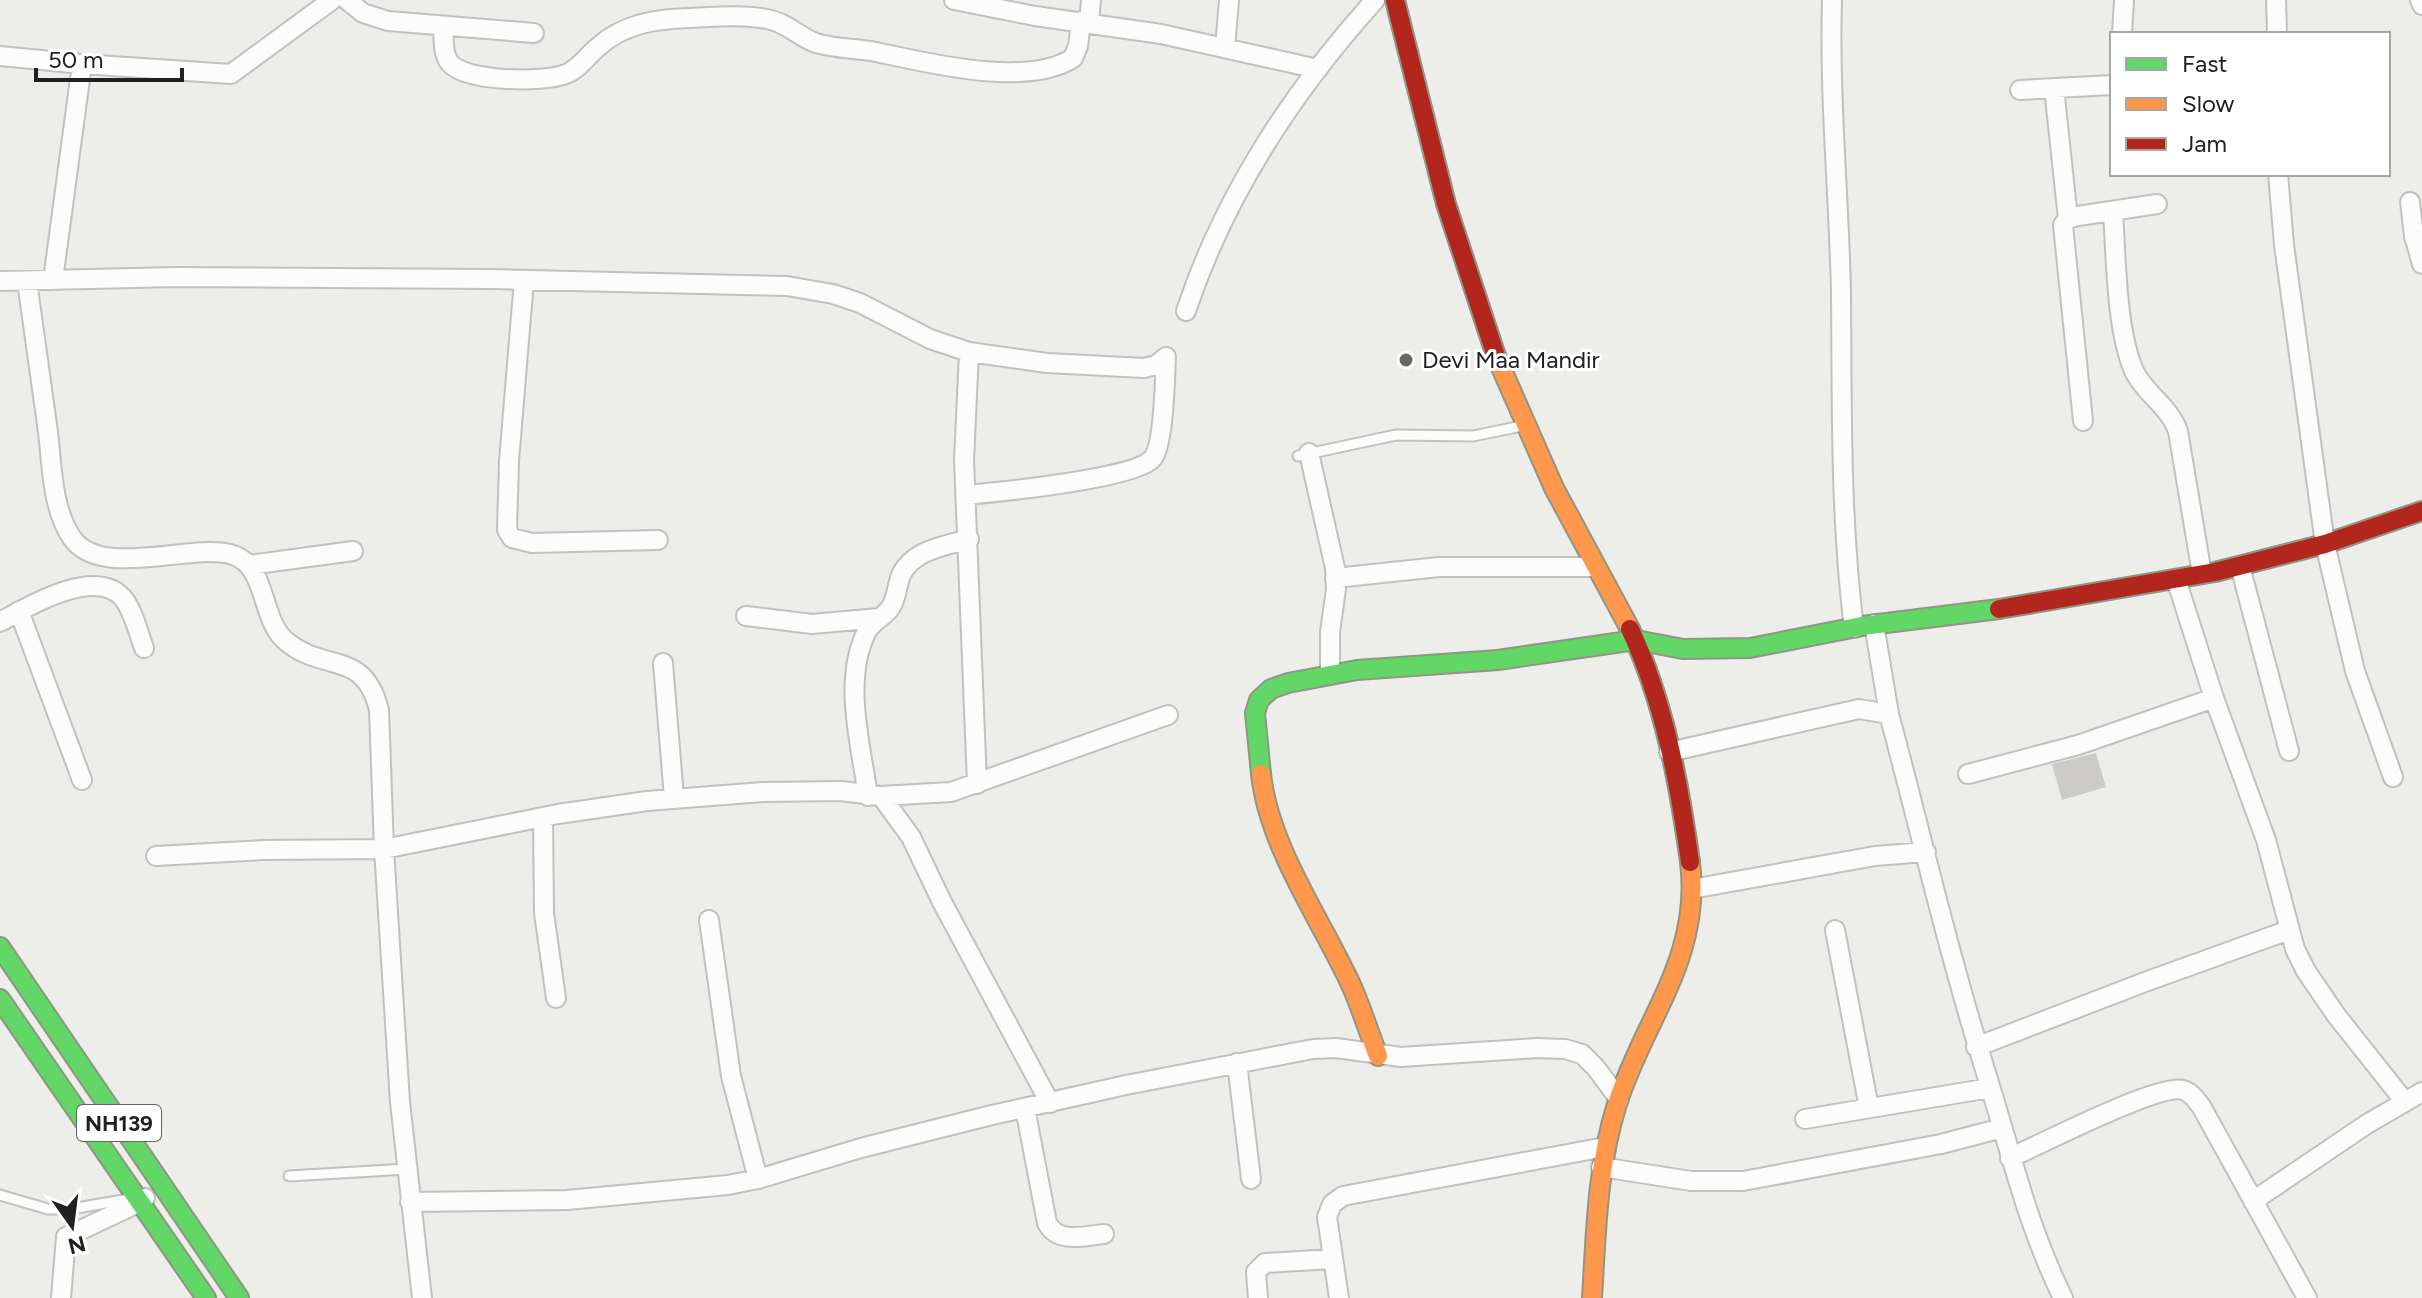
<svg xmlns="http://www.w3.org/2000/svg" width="2422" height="1298" viewBox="0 0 2422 1298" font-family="Figtree,sans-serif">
	<rect width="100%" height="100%" fill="#edede9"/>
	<path fill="#cccbc8" d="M 2096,753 L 2106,787 L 2062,800 L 2052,764 Z"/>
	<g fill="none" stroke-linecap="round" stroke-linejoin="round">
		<g stroke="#c1c1bf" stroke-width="13">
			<path id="lane" d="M 1298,456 L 1396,435 L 1473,436 L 1522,426
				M 289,1176 L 407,1169
				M 0,1195 L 48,1209 L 71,1209 L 129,1199"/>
		</g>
		<g stroke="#c1c1bf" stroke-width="22">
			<path id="street" d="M 347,0 L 363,13 L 388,21 L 534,33
				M 954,0 L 1035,16 L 1161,34 L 1318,69
				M 1832,0 C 1829,98 1839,195 1841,293 C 1842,404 1840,517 1854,628
				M 2276,0 L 2277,34
				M 2420,0 L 2422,5
				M 1089,22 L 1091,0
				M 443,26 C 444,37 442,52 449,62 C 463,82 544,83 566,74 C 579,69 587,56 598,47 C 623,24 656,19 688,18 C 715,17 741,14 767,19 C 786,22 799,37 816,43 C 836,49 856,48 876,52 C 928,63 1027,88 1073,58 L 1078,46 L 1081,21
				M 2122,34 L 2124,0
				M 1225,48 L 1229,0
				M 0,56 L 82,64
				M 2054,88 L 2068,219
				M 2020,90 L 2112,85
				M 2278,174 L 2284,245 L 2325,544 L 2355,671 L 2393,777
				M 2410,202 L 2414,236 L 2422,264
				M 2113,211 C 2116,256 2116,330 2134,371 C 2145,394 2169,406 2178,431 L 2202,574
				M 53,280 L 82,64 L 231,74 L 332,0
				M 524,280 L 509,461 L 507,530 L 512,538 L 532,543 L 658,540
				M 0,281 L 178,277 L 491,279 L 787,286 L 833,294 L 860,303 L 930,339 L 969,352 L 1047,363 L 1144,368 L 1156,365 L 1166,357
				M 27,281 C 34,331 41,382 48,432 C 52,466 52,509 72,538 C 100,579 188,544 230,554 C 269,564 259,620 287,642 C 325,673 364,649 379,710 L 384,849 L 400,1102 L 422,1298
				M 1186,311 C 1225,194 1293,91 1375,0
				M 969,352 L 964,460 L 977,784
				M 2083,421 L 2063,225 L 2068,219 L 2078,216 L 2157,204
				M 1309,453 L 1335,568 L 1336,589 L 1330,632 L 1330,675
				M 966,495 C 998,492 1134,479 1152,459 C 1164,447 1165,377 1166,357
				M 249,565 L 353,551
				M 2240,566 L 2289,751
				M 1335,578 L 1439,567 L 1596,567
				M 2176,579 L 2214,698 L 2266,840 L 2295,949 L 2306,971 L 2336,1015 L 2405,1102
				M 19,611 L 82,780
				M 746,616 L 812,624 L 879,618
				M 0,622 C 27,607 93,567 122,597 C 133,609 138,632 144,648
				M 1874,624 L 1889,714
				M 663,663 L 674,798
				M 1669,752 L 1859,709 L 1889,714 C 1921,834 1949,955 1986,1073 C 2011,1152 2026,1222 2063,1298
				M 1968,774 L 2078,745 L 2214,698
				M 868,796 C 861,745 842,680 867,631 C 873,620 887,616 892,605 C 897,596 897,585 901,575 C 913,550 944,546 969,539
				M 881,796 L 951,792 L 1168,715
				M 543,817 L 544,913 L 556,998
				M 156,856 L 263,850 L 384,849 L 558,814 L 647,801 L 763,792 L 841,791 L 881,796 L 911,837 L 942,902 L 1050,1103
				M 1692,889 L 1875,856 L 1926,852
				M 709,920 L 731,1076 L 758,1179
				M 1835,930 L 1869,1108
				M 1976,1047 L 2145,982 L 2289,930
				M 1237,1063 L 1251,1179
				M 1025,1108 L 1047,1223 C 1058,1244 1084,1236 1104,1234
				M 1805,1119 L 1990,1088
				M 2010,1158 C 2039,1145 2159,1083 2183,1090 C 2191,1092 2196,1100 2201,1106 L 2307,1298
				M 1601,1167 L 1691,1181 L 1743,1181 L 1941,1144 L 2002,1128
				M 2253,1201 L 2367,1124 L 2422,1092
				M 410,1202 L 567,1200 L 728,1185 L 758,1179 L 861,1148 L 992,1115 L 1126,1085 L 1313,1049 L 1336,1048 L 1401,1057 L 1537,1048 L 1565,1049 L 1582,1054 L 1596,1068 L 1619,1099
				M 61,1298 L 66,1237 L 140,1202 L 145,1198
				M 1258,1298 L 1256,1272 L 1265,1263 L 1333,1259
				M 1339,1298 L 1327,1217 L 1332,1204 L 1343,1196 L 1605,1147"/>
		</g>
		<g stroke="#8f9683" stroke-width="22">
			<path id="fast" d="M 1261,774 L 1255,713 L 1259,700 L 1271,689 L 1288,683 L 1357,670 L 1498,660 L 1636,640 L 1683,649 L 1750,648 L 1862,626 L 1999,609
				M 0,947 L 239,1298
				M 0,999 L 206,1298"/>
		</g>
		<g stroke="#8f9683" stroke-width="22">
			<path id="slow" d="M 1496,356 L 1554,488 L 1630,629
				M 1261,774 C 1269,848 1322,921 1352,987 C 1362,1010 1369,1033 1378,1056
				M 1592,1298 C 1596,1233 1597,1167 1617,1104 C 1644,1019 1702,958 1690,862"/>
		</g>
		<g stroke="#8f9683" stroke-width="22">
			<path id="jam" d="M 1395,0 L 1446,204 L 1496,356
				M 1999,609 L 2215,572 L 2325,544 L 2422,511
				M 1630,629 C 1664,701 1679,783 1690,862"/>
		</g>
		<use href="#lane" stroke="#fcfcfc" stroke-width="9"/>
		<use href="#street" stroke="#fcfcfc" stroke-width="18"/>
		<use href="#fast" stroke="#63d668" stroke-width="18"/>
		<use href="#slow" stroke="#ff974d" stroke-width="18"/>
		<use href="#jam" stroke="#b3261e" stroke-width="18"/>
	</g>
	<circle fill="#686866" stroke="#fff" stroke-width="3" cx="1406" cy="360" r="8"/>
	<g text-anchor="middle" stroke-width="6" stroke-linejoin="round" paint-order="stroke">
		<rect fill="#fff" stroke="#636363" stroke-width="2" x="77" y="1105" width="84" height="36" rx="6"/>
		<g font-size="22" font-weight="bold" fill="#202020">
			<text x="119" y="1131">NH139</text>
		</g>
		<g font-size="24" fill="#202020" stroke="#fff" text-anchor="start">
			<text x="1422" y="368">Devi Maa Mandir</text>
		</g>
	</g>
	<rect x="2110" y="32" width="280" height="144" fill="#ffffff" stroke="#a6a6a6" stroke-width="2"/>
	<rect x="2126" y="58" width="40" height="12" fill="#63d668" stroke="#a6a6a6" stroke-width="2"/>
	<text x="2182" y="72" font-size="24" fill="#202020">Fast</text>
	<rect x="2126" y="98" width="40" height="12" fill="#ff974d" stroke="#a6a6a6" stroke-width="2"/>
	<text x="2182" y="112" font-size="24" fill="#202020">Slow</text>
	<rect x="2126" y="138" width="40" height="12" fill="#b3261e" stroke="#a6a6a6" stroke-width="2"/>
	<text x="2182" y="152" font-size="24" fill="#202020">Jam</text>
	<g transform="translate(72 1226) rotate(166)" stroke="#ffffff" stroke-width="6" paint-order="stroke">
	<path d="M0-6L14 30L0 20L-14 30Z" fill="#202020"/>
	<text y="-12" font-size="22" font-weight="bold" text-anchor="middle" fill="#202020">N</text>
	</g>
	<path d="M36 68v12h146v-12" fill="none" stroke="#202020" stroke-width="4"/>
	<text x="48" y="68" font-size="24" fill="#202020" stroke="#ffffff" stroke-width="6" paint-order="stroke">50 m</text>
</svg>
